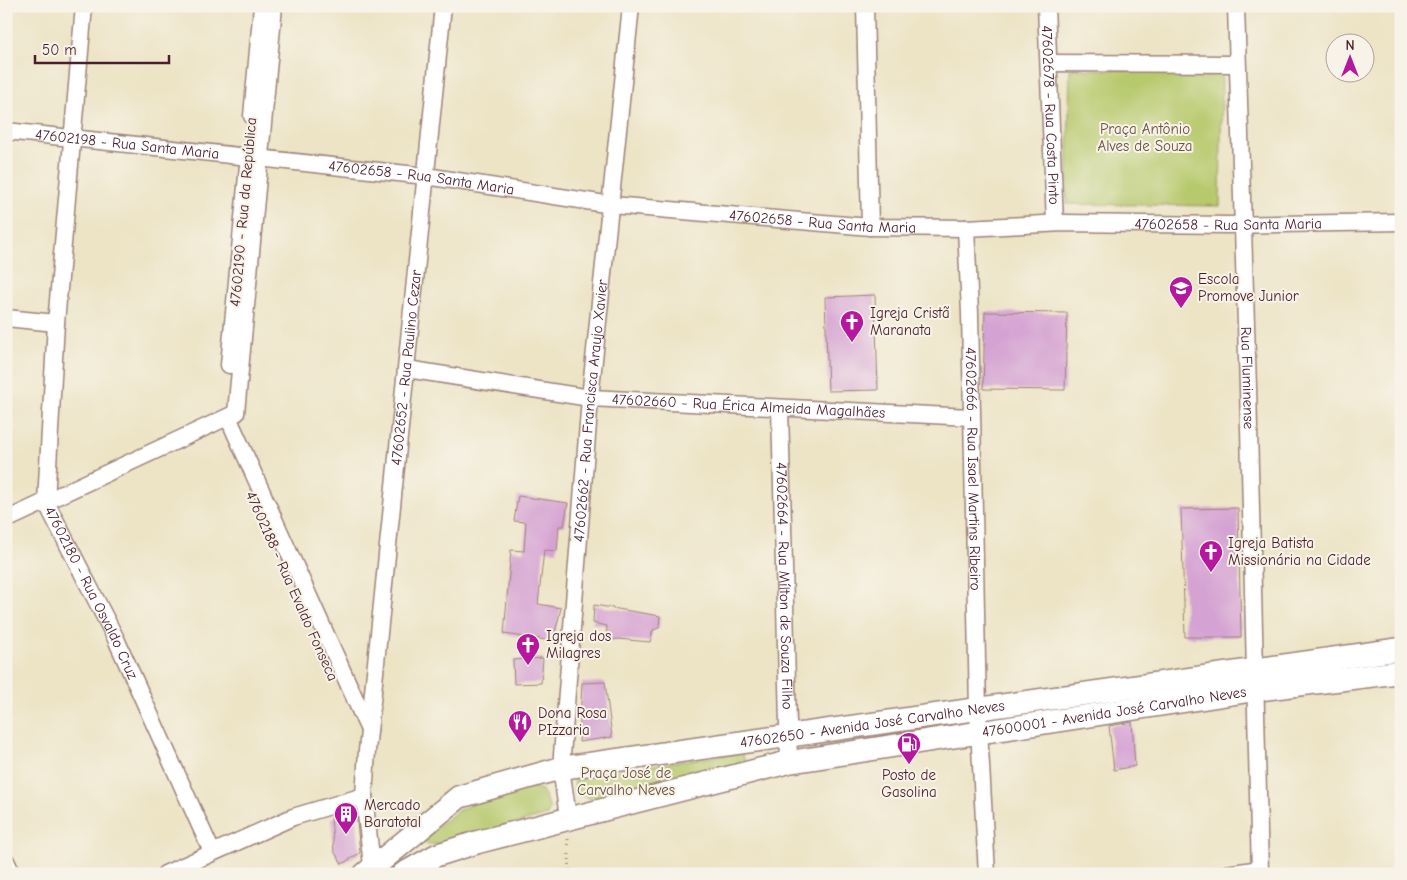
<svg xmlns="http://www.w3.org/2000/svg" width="1407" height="880" viewBox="0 0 1407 880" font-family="'Comic Neue',sans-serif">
	<rect width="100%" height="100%" fill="#f7f3e8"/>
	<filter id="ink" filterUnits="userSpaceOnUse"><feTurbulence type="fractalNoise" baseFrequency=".02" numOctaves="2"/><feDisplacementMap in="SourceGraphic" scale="10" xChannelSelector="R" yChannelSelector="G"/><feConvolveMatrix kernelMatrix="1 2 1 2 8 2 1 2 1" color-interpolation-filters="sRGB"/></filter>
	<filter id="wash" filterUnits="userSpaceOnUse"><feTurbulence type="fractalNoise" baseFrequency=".0096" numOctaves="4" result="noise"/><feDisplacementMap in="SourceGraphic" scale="20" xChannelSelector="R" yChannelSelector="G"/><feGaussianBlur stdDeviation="1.12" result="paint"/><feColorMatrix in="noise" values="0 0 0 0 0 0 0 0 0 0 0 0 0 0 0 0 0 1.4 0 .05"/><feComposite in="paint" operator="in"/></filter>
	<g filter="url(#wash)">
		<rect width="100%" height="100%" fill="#ede4c6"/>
		<path fill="#b7c96d" stroke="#80744c" d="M 1070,69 L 1222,72 L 1220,206 L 1067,204 Z
			M 741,753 L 745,760 L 742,767 L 602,802 L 585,797 L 574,790 L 575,780 L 580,775 Z
			M 533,787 L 542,790 L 550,809 L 547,815 L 441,844 C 432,845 427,846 421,839 L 459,810 L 494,794 Z"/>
		<g id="blocks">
			<path fill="#d5a3d3" d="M 875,295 L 878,390 L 828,391 L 825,297 Z
				M 985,312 L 1067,313 L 1065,390 L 983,389 Z
				M 518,496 L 568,503 L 564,526 L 559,526 L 557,551 L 544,550 L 538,604 L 561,608 L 553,641 L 504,634 L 511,550 L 524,551 L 526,522 L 514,521 Z
				M 1238,508 L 1241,637 L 1185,637 L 1181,509 Z
				M 594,605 L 660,616 L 659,628 L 653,630 L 650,642 L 618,639 L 606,641 L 607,626 L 593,623 Z
				M 543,658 L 541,683 L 514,684 L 513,660 Z
				M 605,682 L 612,737 L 579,742 L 582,683 Z
				M 1132,722 L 1135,766 L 1114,770 L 1109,726 Z
				M 356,812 L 360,853 L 342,864 L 334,851 L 331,818 Z"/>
		</g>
	</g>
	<g filter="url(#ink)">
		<use href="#blocks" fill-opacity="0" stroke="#9c8278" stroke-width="1"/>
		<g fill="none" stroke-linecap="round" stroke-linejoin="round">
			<g stroke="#9c8278" stroke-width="19">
				<g id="street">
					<path id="s1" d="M 84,6 L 56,323 L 46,502 L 116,639 L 212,852"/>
					<path d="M 865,6 L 870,227"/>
					<path id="s2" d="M 1046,6 L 1055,223"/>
					<path id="s3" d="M 1236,6 L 1248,388 L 1260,874"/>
					<path d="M 1049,63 L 1237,64"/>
					<path d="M 252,116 L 262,6"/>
					<path id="s4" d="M 6,131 L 426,176 L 612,205 L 870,227 L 966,228 L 1064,223 L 1227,225 L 1401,222"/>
					<path id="s5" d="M 966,228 L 970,313 L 978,711 L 987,874"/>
					<path d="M 6,318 L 56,323"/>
					<path d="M 229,365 L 249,155"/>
					<path id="s6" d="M 407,369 L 590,398 L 970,417"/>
					<path id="s7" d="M 780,408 L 789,762"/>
					<path d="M 228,417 L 369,730"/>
					<path d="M 6,520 L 236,413 L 274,6"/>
					<path id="s8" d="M 568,817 L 561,768 L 590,398 L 631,6"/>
					<path d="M 6,861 L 12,874"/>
					<path d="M 165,874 L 293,817 L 364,796"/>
					<path id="s9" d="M 373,874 L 364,796 L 367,751 L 443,6"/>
					<path d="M 1227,874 L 1260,869"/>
				</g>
			</g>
			<g stroke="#9c8278" stroke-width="25">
				<g id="secondary">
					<path id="s10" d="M 365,874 L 459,797 L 561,768 L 1401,649"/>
					<path id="s11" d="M 403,874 L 437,855 L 478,842 L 789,762 L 1255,690 L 1401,672"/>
				</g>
			</g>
			<path stroke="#9c8278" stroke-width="3" stroke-dasharray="1 4" stroke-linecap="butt" d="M 568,839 L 570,874"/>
			<use href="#street" stroke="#fff" stroke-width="16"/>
			<use href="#secondary" stroke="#fff" stroke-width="22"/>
		</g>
	</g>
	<defs>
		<g id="school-pin" transform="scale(1.25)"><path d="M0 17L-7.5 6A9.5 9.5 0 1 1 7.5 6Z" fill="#b5179e" stroke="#f7f3e8"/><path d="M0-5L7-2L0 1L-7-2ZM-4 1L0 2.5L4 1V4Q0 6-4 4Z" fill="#fff"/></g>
		<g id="church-pin" transform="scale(1.25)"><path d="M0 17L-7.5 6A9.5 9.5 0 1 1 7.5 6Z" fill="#b5179e" stroke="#f7f3e8"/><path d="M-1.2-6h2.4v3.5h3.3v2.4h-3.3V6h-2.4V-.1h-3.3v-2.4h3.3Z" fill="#fff"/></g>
		<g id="restaurant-pin" transform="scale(1.25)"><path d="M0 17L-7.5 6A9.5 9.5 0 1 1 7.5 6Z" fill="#b5179e" stroke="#f7f3e8"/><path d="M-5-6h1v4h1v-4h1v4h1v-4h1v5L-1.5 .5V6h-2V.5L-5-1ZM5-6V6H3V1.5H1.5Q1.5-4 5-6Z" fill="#fff"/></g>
		<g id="fuel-pin" transform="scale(1.25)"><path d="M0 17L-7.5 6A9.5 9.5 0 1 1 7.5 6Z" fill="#b5179e" stroke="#f7f3e8"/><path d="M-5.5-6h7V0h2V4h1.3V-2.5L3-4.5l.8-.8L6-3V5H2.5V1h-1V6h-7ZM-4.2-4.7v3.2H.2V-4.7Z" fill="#fff"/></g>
		<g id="building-pin" transform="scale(1.25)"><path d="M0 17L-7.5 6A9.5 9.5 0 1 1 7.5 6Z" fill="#b5179e" stroke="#f7f3e8"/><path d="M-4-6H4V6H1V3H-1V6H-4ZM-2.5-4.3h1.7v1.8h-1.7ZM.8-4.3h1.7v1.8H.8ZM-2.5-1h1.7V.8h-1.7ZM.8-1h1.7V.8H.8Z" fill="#fff"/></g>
	</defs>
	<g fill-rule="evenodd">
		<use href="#school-pin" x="1181" y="288"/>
		<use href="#church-pin" x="852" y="322"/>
		<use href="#church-pin" x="1211" y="552"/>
		<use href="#church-pin" x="528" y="645"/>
		<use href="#restaurant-pin" x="520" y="722"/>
		<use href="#fuel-pin" x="909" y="744"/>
		<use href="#building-pin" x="346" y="814"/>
	</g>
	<g text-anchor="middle" stroke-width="4" stroke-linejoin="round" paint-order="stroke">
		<g font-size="15" fill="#4a1f2b" stroke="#f7f3e8">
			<text dy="5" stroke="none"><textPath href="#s2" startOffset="109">47602678 - Rua Costa Pinto</textPath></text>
			<text dy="5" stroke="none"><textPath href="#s4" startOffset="122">47602198 - Rua Santa Maria</textPath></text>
			<text dy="5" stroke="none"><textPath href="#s4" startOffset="418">47602658 - Rua Santa Maria</textPath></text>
			<text transform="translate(243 212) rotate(-85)" y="5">47602190 - Rua da República</text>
			<text dy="5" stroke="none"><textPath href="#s4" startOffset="822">47602658 - Rua Santa Maria</textPath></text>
			<text dy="5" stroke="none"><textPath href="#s4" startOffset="1228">47602658 - Rua Santa Maria</textPath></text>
			<text dy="5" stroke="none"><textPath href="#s9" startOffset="509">47602652 - Rua Paulino Cezar</textPath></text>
			<text dy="5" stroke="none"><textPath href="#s3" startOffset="372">Rua Fluminense</textPath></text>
			<text dy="5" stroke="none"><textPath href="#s6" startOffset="344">47602660 - Rua Érica Almeida Magalhães</textPath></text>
			<text dy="5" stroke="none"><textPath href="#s8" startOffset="408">47602662 - Rua Francisca Araujo Xavier</textPath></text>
			<text dy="5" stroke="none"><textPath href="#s5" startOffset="241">47602666 - Rua Isael Martins Ribeiro</textPath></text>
			<text dy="5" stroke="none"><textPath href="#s7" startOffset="178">47602664 - Rua Mílton de Souza Filho</textPath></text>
			<text transform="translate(292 586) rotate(66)" y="5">47602188 - Rua Evaldo Fonseca</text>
			<text dy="5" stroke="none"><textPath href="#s1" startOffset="599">47602180 - Rua Osvaldo Cruz</textPath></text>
			<text dy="5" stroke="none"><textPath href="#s11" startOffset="732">47600001 - Avenida José Carvalho Neves</textPath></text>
			<text dy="5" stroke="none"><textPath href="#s10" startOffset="542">47602650 - Avenida José Carvalho Neves</textPath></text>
		</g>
		<g font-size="15" fill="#6b523f" stroke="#f7f3e8">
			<text x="1145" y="134">Praça Antônio<tspan x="1145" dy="17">Alves de Souza</tspan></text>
			<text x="626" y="778">Praça José de<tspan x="626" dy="17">Carvalho Neves</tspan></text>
		</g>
		<g font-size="15" fill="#4a1f2b" stroke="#f7f3e8" text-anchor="start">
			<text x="1198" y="284">Escola<tspan x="1198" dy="17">Promove Junior</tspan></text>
			<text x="870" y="318">Igreja Cristã<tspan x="870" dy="17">Maranata</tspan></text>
			<text x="1228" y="548">Igreja Batista<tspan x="1228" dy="17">Missionária na Cidade</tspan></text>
			<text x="546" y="641">Igreja dos<tspan x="546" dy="17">Milagres</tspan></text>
			<text x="538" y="718">Dona Rosa<tspan x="538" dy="17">PIzzaria</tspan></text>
			<text x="909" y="780" text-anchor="middle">Posto de<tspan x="909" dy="17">Gasolina</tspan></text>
			<text x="364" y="810">Mercado<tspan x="364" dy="17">Baratotal</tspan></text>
		</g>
	</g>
	<rect width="1407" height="880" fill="none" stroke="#f7f3e8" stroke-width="25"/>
	<g transform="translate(1350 58)"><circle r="24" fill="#f7f3e8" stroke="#b29e9c"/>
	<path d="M0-4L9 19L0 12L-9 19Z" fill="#b5179e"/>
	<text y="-8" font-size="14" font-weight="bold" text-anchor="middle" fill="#4a1f2b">N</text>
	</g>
	<path d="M35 55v8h134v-8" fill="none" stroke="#4a1f2b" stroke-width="2.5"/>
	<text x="42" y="55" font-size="15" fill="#4a1f2b" stroke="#f7f3e8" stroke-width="4" paint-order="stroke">50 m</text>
</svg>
